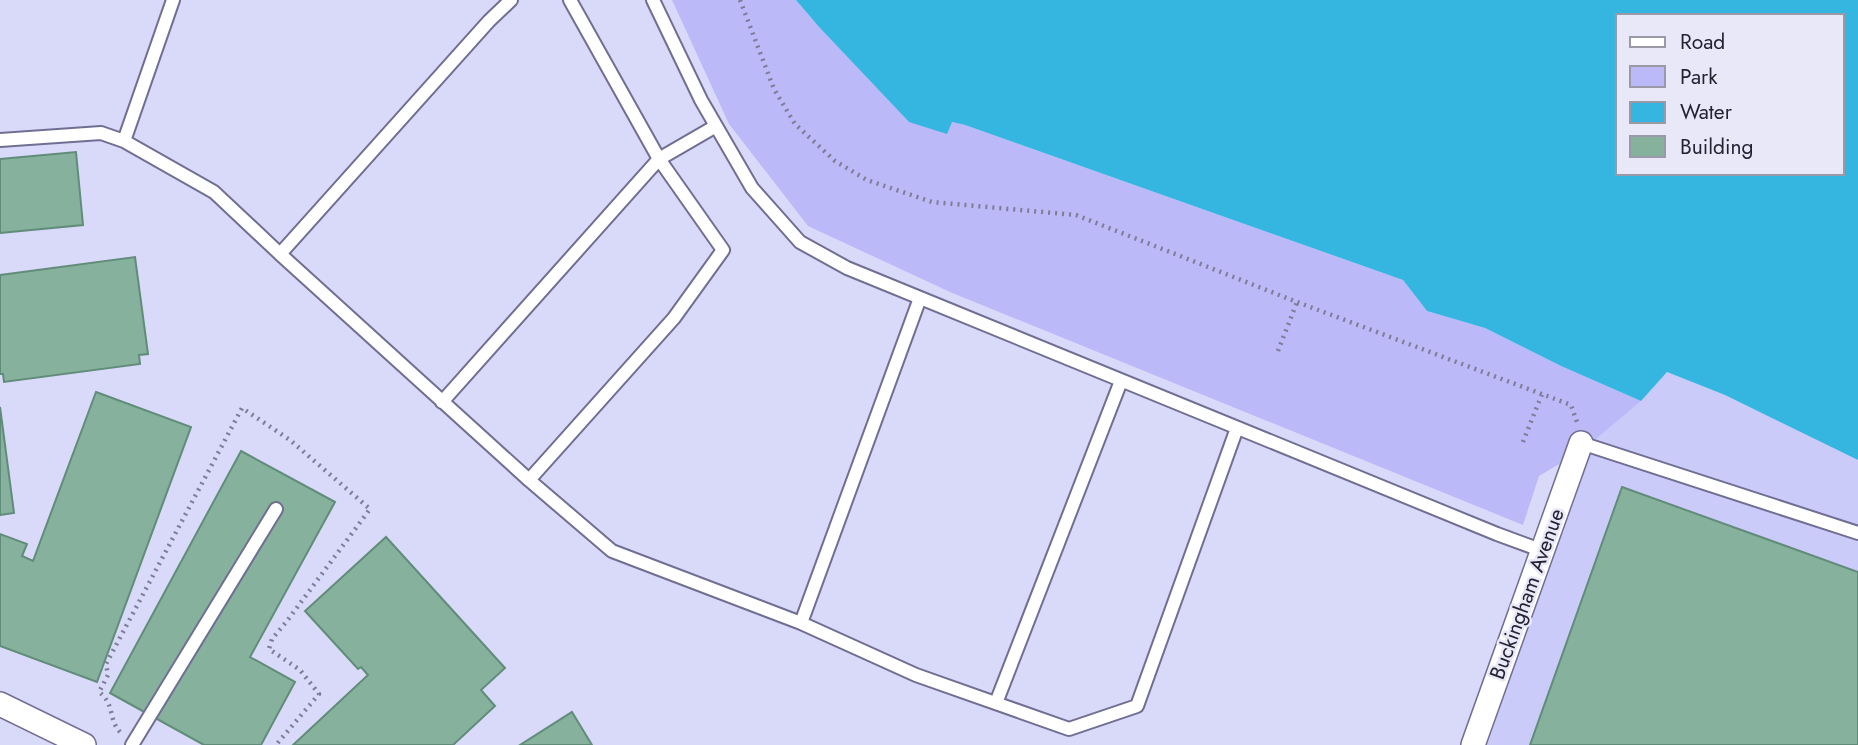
<svg xmlns="http://www.w3.org/2000/svg" width="1858" height="745" viewBox="0 0 1858 745" font-family="Jost,sans-serif">
	<rect width="100%" height="100%" fill="#d9d9fa"/>
	<path fill="#cbcbfa" d="M 1667,372 L 1725,395 L 1858,460 L 1858,745 L 1474,745 L 1583,450 L 1641,401 Z"/>
	<path fill="#bbb9f8" d="M 672,0 L 796,0 L 819,27 L 909,122 L 952,122 L 965,125 L 1403,280 L 1427,311 L 1485,328 L 1561,366 L 1641,401 L 1583,450 L 1539,476 L 1523,525 L 950,292 L 808,226 L 729,124 Z"/>
	<path fill="#35b6e1" fill-rule="evenodd" d="M 796,0 L 1858,0 L 1858,460 L 1725,395 L 1667,372 L 1641,401 L 1561,366 L 1485,328 L 1427,311 L 1403,280 L 965,125 L 952,122 L 947,134 L 909,122 L 819,27 ZM 1618,16 L 1842,16 L 1842,173 L 1618,173 Z"/>
	<path fill="#85b19d" stroke="#618c79" stroke-width="2" d="M 76,152 L 83,225 L 0,233 L 0,159 Z
		M 135,257 L 148,354 L 139,355 L 140,364 L 4,382 L 3,374 L 0,374 L 0,275 Z
		M 96,392 L 191,427 L 97,682 L 0,646 L 0,534 L 27,544 L 22,556 L 33,561 Z
		M 0,407 L 14,513 L 0,515 Z
		M 241,451 L 335,502 L 250,657 L 295,682 L 261,745 L 204,745 L 110,693 Z
		M 1622,487 L 1858,572 L 1858,745 L 1530,745 Z
		M 386,537 L 505,668 L 481,690 L 495,706 L 453,745 L 293,745 L 368,675 L 361,667 L 358,669 L 305,611 Z
		M 572,712 L 592,745 L 520,745 Z"/>
	<g fill="none" stroke-linecap="round" stroke-linejoin="round">
		<g stroke="#706f93" stroke-width="16">
			<path id="lane" d="M 653,0 L 701,100 L 752,188 L 800,242 L 847,268 L 1497,534 L 1543,551
				M 0,140 L 101,133 L 124,141 L 214,192 L 280,254 L 489,21 L 511,0
				M 124,141 L 173,0
				M 280,254 L 529,480 L 674,318 L 723,250 L 659,159 L 570,0
				M 442,402 L 659,159 L 716,126
				M 1581,443 L 1858,533
				M 529,480 L 612,551 L 801,623 L 916,675 L 1069,729 L 1137,706 L 1237,428
				M 801,623 L 920,298
				M 996,703 L 1121,381
				M 132,745 L 276,509"/>
		</g>
		<g stroke="#706f93" stroke-width="26">
			<path id="street" d="M 0,704 L 84,745
				M 1473,745 L 1581,443"/>
		</g>
		<path stroke="#7d7d95" stroke-width="4.5" stroke-dasharray="2 5" stroke-linecap="butt" d="M 740,0 L 774,89 L 795,124 L 835,161 L 867,180 L 932,202 L 1076,215 L 1297,302 L 1571,405 L 1577,422
			M 1278,351 L 1297,302
			M 1523,442 L 1542,394
			M 120,732 C 108,719 115,704 99,692 L 108,675 L 106,664 L 242,408 L 290,440 L 370,509 L 287,621 L 272,639 L 269,649 L 300,670 L 319,694 L 276,745"/>
		<use href="#lane" stroke="#fff" stroke-width="12"/>
		<use href="#street" stroke="#fff" stroke-width="23"/>
	</g>
	<g text-anchor="middle" stroke-width="5" stroke-linejoin="round" paint-order="stroke">
		<g font-size="21" fill="#222231" stroke="#e8e8f8">
			<text transform="translate(1527 594) rotate(-70)" y="7">Buckingham Avenue</text>
		</g>
	</g>
	<rect x="1616" y="14" width="228" height="161" fill="#e8e8f8" stroke="#9999a8" stroke-width="2"/>
	<rect x="1630" y="37" width="35" height="10" fill="#ffffff" stroke="#9999a8" stroke-width="2"/>
	<text x="1680" y="49" font-size="21" fill="#222231">Road</text>
	<rect x="1630" y="66" width="35" height="21" fill="#bbb9f8" stroke="#9999a8" stroke-width="2"/>
	<text x="1680" y="84" font-size="21" fill="#222231">Park</text>
	<rect x="1630" y="102" width="35" height="21" fill="#35b6e1" stroke="#9999a8" stroke-width="2"/>
	<text x="1680" y="119" font-size="21" fill="#222231">Water</text>
	<rect x="1630" y="136" width="35" height="21" fill="#85b19d" stroke="#9999a8" stroke-width="2"/>
	<text x="1680" y="154" font-size="21" fill="#222231">Building</text>
</svg>
